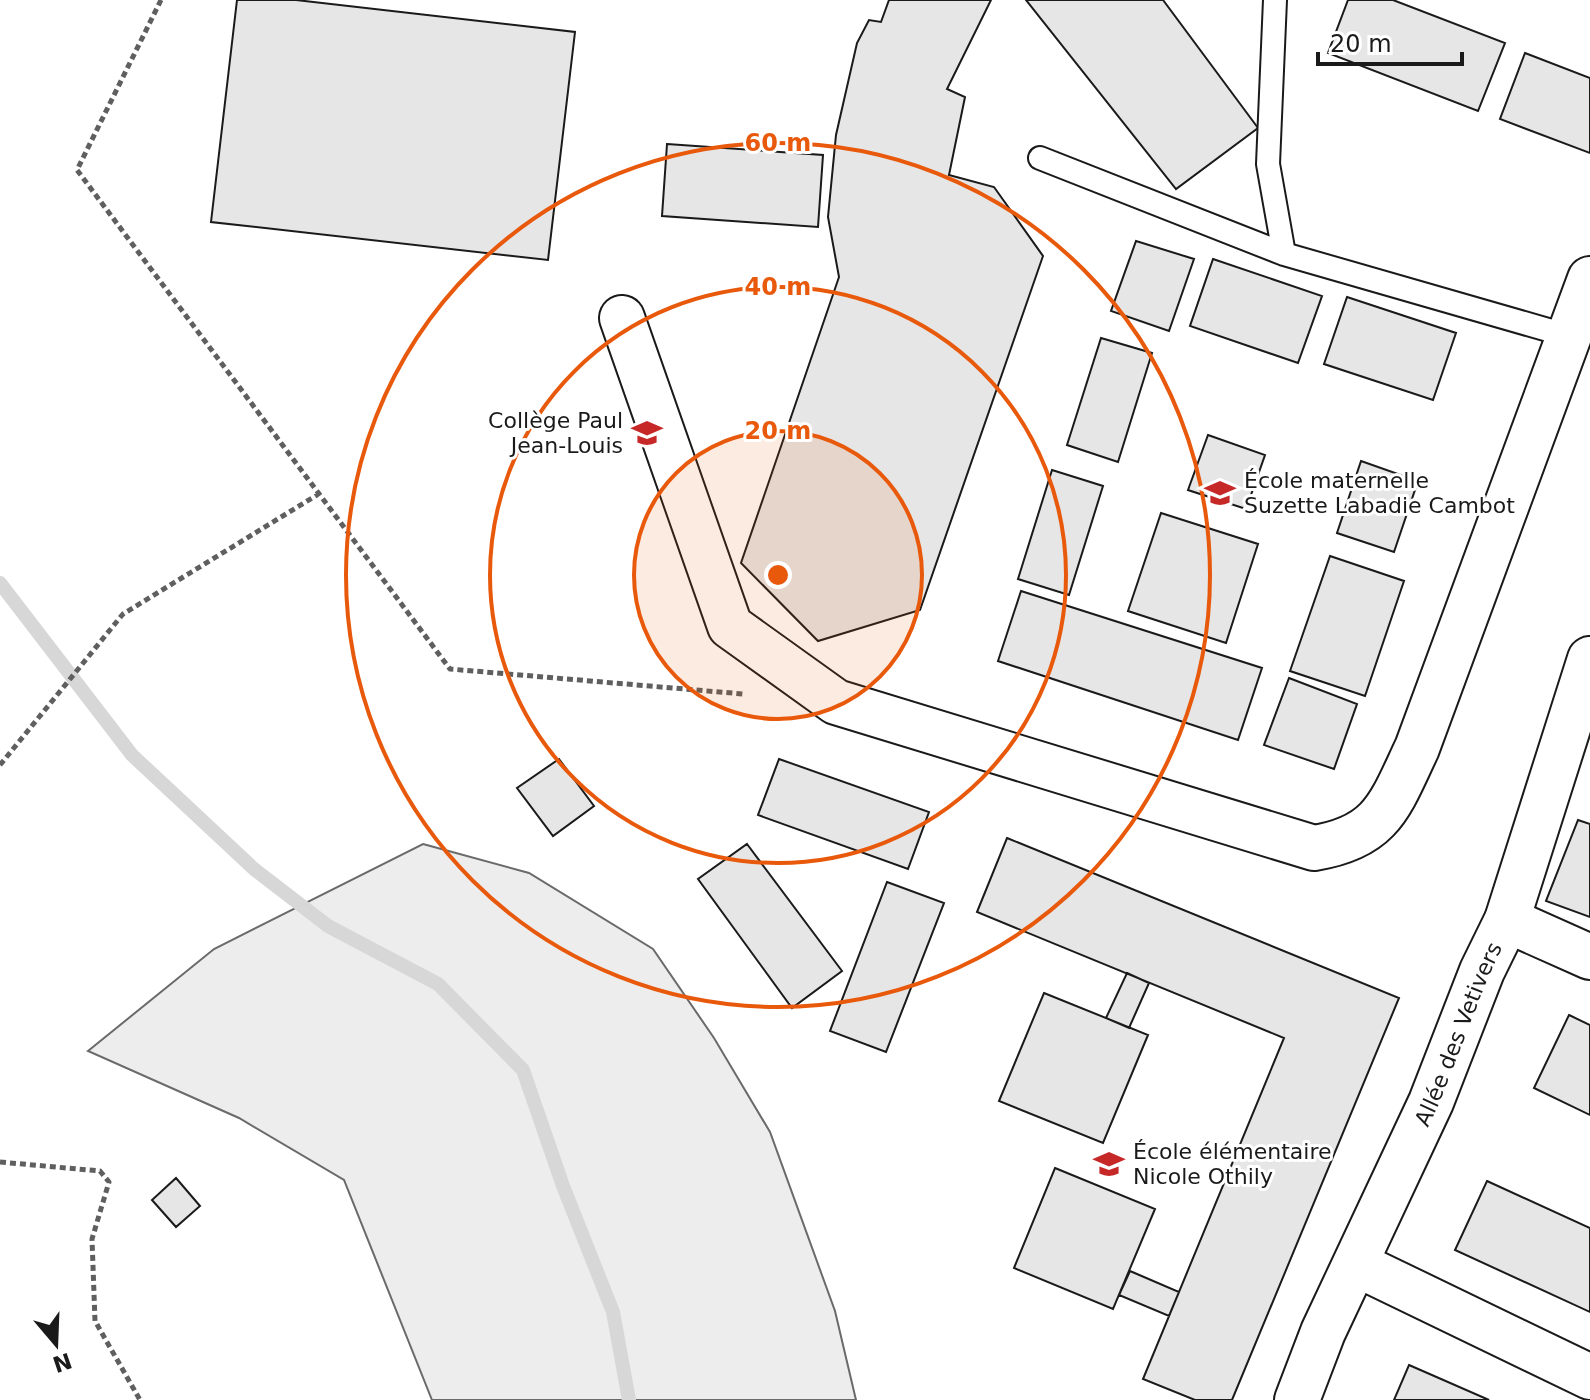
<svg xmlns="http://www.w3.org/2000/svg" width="1590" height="1400" viewBox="0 0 1590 1400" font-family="'DejaVu Sans',sans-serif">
	<rect width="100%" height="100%" fill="#fff"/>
	<path fill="#ededed" stroke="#6a6a6a" stroke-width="2" d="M 423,844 L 529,873 L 653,949 L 714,1038 L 770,1132 L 835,1311 L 856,1400 L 432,1400 L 344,1180 L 239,1118 L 88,1051 L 214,949 Z"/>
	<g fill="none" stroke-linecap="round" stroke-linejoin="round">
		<path stroke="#d7d7d7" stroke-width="14" d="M 0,583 L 132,755 L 254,869 L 328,926 L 438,984 L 523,1070 L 563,1186 L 613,1312 L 629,1400"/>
	</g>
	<path fill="#e6e6e6" stroke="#1a1a1a" stroke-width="2" d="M 237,0 L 296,0 L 575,32 L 548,260 L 211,222 Z
		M 889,0 L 991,0 L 947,89 L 965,97 L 949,175 L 994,187 L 1043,256 L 920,610 L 818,641 L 741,563 L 839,277 L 828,217 L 836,135 L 857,43 L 869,20 L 881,22 Z
		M 1026,0 L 1163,0 L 1258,128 L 1176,189 Z
		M 1348,0 L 1393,0 L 1505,43 L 1478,111 L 1328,53 Z
		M 1525,53 L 1590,78 L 1590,153 L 1500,119 Z
		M 667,144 L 823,155 L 818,227 L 662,216 Z
		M 1136,241 L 1194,259 L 1169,331 L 1111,311 Z
		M 1213,259 L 1322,296 L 1298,363 L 1190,326 Z
		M 1347,297 L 1456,333 L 1433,400 L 1324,364 Z
		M 1101,338 L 1152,353 L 1118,462 L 1067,445 Z
		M 1208,435 L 1265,455 L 1246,509 L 1188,490 Z
		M 1361,461 L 1418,481 L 1394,552 L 1337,533 Z
		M 1052,470 L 1103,486 L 1069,595 L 1018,579 Z
		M 1161,513 L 1258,544 L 1226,643 L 1128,611 Z
		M 1330,556 L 1404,581 L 1365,696 L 1290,671 Z
		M 1021,591 L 1262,668 L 1238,740 L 998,661 Z
		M 1289,678 L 1357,704 L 1334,769 L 1264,745 Z
		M 559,759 L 594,806 L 553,836 L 517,788 Z
		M 779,759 L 929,812 L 908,869 L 758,815 Z
		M 1578,820 L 1590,824 L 1590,917 L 1546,901 Z
		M 1007,838 L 1399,998 L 1232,1400 L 1195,1400 L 1143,1379 L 1284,1038 L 977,912 Z
		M 747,844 L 842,971 L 792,1008 L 698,879 Z
		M 887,882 L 944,903 L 886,1052 L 830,1031 Z
		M 1127,973 L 1149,983 L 1129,1028 L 1106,1018 Z
		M 1044,993 L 1148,1035 L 1103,1143 L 999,1101 Z
		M 1569,1015 L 1590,1025 L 1590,1115 L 1534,1088 Z
		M 1055,1168 L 1155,1209 L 1113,1309 L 1014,1268 Z
		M 176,1178 L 200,1206 L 176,1227 L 152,1200 Z
		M 1487,1181 L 1590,1228 L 1590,1312 L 1455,1250 Z
		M 1130,1271 L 1179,1292 L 1169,1316 L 1119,1295 Z
		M 1409,1365 L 1489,1400 L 1394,1400 Z"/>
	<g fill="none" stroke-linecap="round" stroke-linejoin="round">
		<g stroke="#1a1a1a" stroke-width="26">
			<path id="service" d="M 1275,0 L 1268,164 L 1284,254
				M 1040,158 L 1284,254 L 1569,336"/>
		</g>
		<g stroke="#1a1a1a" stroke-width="48">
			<g id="minor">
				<path d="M 622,318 L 730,626 L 836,702 L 1314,848 C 1382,837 1390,805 1417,748 L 1590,279"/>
				<path d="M 1507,920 L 1590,957"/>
				<path d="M 1356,1264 L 1590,1377"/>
				<path id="s1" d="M 1297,1400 L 1323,1332 L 1431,1102 L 1482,971 L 1507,920 L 1590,659"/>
			</g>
		</g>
		<path stroke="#5f5f5f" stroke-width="5" stroke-dasharray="6 4" stroke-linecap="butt" d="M 161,0 L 77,170 L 450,669 L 743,694
			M 0,765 L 123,614 L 317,495
			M 0,1162 L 100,1171 L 109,1182 L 92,1239 L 95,1321 L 140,1400"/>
		<use href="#service" stroke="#fff" stroke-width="22"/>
		<use href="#minor" stroke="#fff" stroke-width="44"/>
	</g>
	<circle cx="778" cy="575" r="144" fill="#e8590c" fill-opacity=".12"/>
	<g fill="none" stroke="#e8590c" stroke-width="4">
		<circle cx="778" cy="575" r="144"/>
		<circle cx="778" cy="575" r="288"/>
		<circle cx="778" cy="575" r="432"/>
	</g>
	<defs>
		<g id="school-bare" transform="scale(2.4)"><path d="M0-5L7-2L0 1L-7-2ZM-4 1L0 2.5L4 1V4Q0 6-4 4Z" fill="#c62828" stroke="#fff" stroke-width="2.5" paint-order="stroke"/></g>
	</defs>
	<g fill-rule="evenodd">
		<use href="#school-bare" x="647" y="433"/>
		<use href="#school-bare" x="1220" y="493"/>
		<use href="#school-bare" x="1109" y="1164"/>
	</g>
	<g text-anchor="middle" stroke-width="6" stroke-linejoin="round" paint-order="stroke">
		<g font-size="22" fill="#1a1a1a" stroke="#fff" text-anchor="start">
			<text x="623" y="428" text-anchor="end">Collège Paul<tspan x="623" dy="25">Jean-Louis</tspan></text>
			<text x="1244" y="488">École maternelle<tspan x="1244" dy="25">Suzette Labadie Cambot</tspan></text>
			<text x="1133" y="1159">École élémentaire<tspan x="1133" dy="25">Nicole Othily</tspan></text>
		</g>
		<g font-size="22" fill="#1a1a1a" stroke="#fff">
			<text dy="8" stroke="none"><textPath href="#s1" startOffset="400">Allée des Vetivers</textPath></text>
		</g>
	</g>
	<circle cx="778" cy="575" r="12" fill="#e8590c" stroke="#fff" stroke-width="4"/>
	<g font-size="24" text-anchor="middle" font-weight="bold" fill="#e8590c" stroke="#fff" stroke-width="6" stroke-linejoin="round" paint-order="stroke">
		<text x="778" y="151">60 m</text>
		<text x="778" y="295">40 m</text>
		<text x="778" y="439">20 m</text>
	</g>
	<g transform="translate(56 1344) rotate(161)" stroke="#ffffff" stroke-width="6" paint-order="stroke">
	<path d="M0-6L14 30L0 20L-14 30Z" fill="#1a1a1a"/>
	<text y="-12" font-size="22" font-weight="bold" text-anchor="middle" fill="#1a1a1a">N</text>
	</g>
	<path d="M1318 52v12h144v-12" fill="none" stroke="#1a1a1a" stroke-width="4"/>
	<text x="1330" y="52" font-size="24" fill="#1a1a1a" stroke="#ffffff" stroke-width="6" paint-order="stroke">20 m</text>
</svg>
